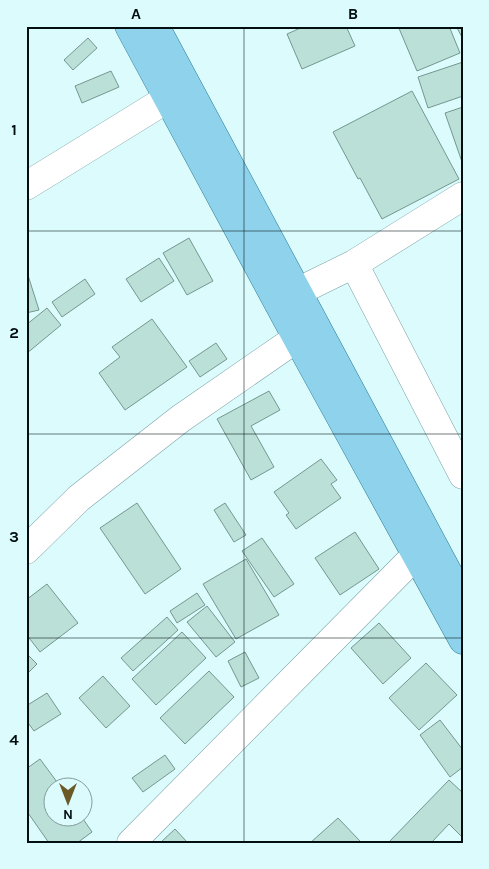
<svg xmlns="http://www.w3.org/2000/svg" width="489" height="869" viewBox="0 0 489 869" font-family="Karla,sans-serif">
	<rect width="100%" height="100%" fill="#dbfbfd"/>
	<path fill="#bae0d7" stroke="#749890" d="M 305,26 L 346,26 L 355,46 L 302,69 L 287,34 Z
		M 398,26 L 449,26 L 460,53 L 417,71 Z
		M 456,26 L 463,26 L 463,39 Z
		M 88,38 L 97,48 L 73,70 L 64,60 Z
		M 463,62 L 463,96 L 428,108 L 418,77 Z
		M 111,71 L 119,87 L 82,103 L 75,86 Z
		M 412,91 L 459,179 L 382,219 L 360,178 L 358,179 L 333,132 Z
		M 463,107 L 463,162 L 462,162 L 445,113 Z
		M 189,238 L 213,281 L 187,295 L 163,253 Z
		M 159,258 L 174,281 L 141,302 L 126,279 Z
		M 26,269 L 39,310 L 26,313 Z
		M 85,279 L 95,294 L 62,317 L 52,302 Z
		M 47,308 L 61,325 L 26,354 L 26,325 Z
		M 152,319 L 187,367 L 125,410 L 99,373 L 120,357 L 112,347 Z
		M 216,343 L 227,359 L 200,377 L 189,361 Z
		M 269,391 L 280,410 L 251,426 L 274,467 L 251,480 L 217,419 Z
		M 321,459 L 337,480 L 331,484 L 341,498 L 296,529 L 286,515 L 289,513 L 274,492 Z
		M 137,503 L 181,569 L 145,594 L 100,528 Z
		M 225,503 L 246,535 L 234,542 L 214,510 Z
		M 355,532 L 379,569 L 340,595 L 315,558 Z
		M 262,538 L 294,584 L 274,597 L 242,551 Z
		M 246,559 L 279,615 L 236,639 L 203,584 Z
		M 47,584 L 78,623 L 40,652 L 26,634 L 26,600 Z
		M 197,593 L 205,605 L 177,623 L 170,611 Z
		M 207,606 L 235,642 L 216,657 L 187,622 Z
		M 167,617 L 178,630 L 133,671 L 121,658 Z
		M 379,623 L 411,658 L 383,684 L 351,648 Z
		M 182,632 L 206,658 L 156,705 L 132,679 Z
		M 245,652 L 259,678 L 241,687 L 228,661 Z
		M 26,653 L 37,664 L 26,675 Z
		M 426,663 L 457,695 L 419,730 L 389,698 Z
		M 209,671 L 234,697 L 185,744 L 160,718 Z
		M 103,676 L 130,706 L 106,728 L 79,698 Z
		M 47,693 L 61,714 L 34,731 L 26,720 L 26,706 Z
		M 440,720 L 463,750 L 463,767 L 450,777 L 420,735 Z
		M 165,755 L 175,769 L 143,792 L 132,778 Z
		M 40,759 L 60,786 L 52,786 L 52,816 L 81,816 L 92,832 L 77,843 L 49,843 L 26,810 L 26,769 Z
		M 449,780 L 463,793 L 463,838 L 449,824 L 431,843 L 388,843 Z
		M 338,818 L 360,841 L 359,843 L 310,843 Z
		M 175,829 L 188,843 L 160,843 Z"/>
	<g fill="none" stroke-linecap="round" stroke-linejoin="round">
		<g stroke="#7ca2a5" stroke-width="29">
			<path id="street" d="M 26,186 L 167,99
				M 354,264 L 463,475
				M 297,292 L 354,264 L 463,196
				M 26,550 L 79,498 L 180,419 L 297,338
				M 131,843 L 416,555"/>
		</g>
		<g stroke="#2c7b95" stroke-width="29">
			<path id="primary" d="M 129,26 L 297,338 L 463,640
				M 155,26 L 460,595"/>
		</g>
		<use href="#street" stroke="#fff" stroke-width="28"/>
		<use href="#primary" stroke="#8ed3eb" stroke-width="28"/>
	</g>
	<path fill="none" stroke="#020e0f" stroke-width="1" stroke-opacity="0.55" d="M 244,26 L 244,843M 26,231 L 463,231M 26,434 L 463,434M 26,638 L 463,638"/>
	<rect width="489" height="869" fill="none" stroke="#dbfbfd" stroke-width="55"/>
	<g transform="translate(68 802) rotate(180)"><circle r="24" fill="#dbfbfd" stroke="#849c9e"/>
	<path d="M0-4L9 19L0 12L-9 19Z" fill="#6a5a28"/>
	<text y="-8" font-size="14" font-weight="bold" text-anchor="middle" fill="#020e0f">N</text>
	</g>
	<rect x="28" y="28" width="434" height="814" fill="none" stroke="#020e0f" stroke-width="2"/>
	<g font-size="16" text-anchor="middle" font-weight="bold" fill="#020e0f">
		<text x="136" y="19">A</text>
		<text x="353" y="19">B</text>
		<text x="14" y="135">1</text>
		<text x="14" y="338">2</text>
		<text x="14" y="542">3</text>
		<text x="14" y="745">4</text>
	</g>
</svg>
